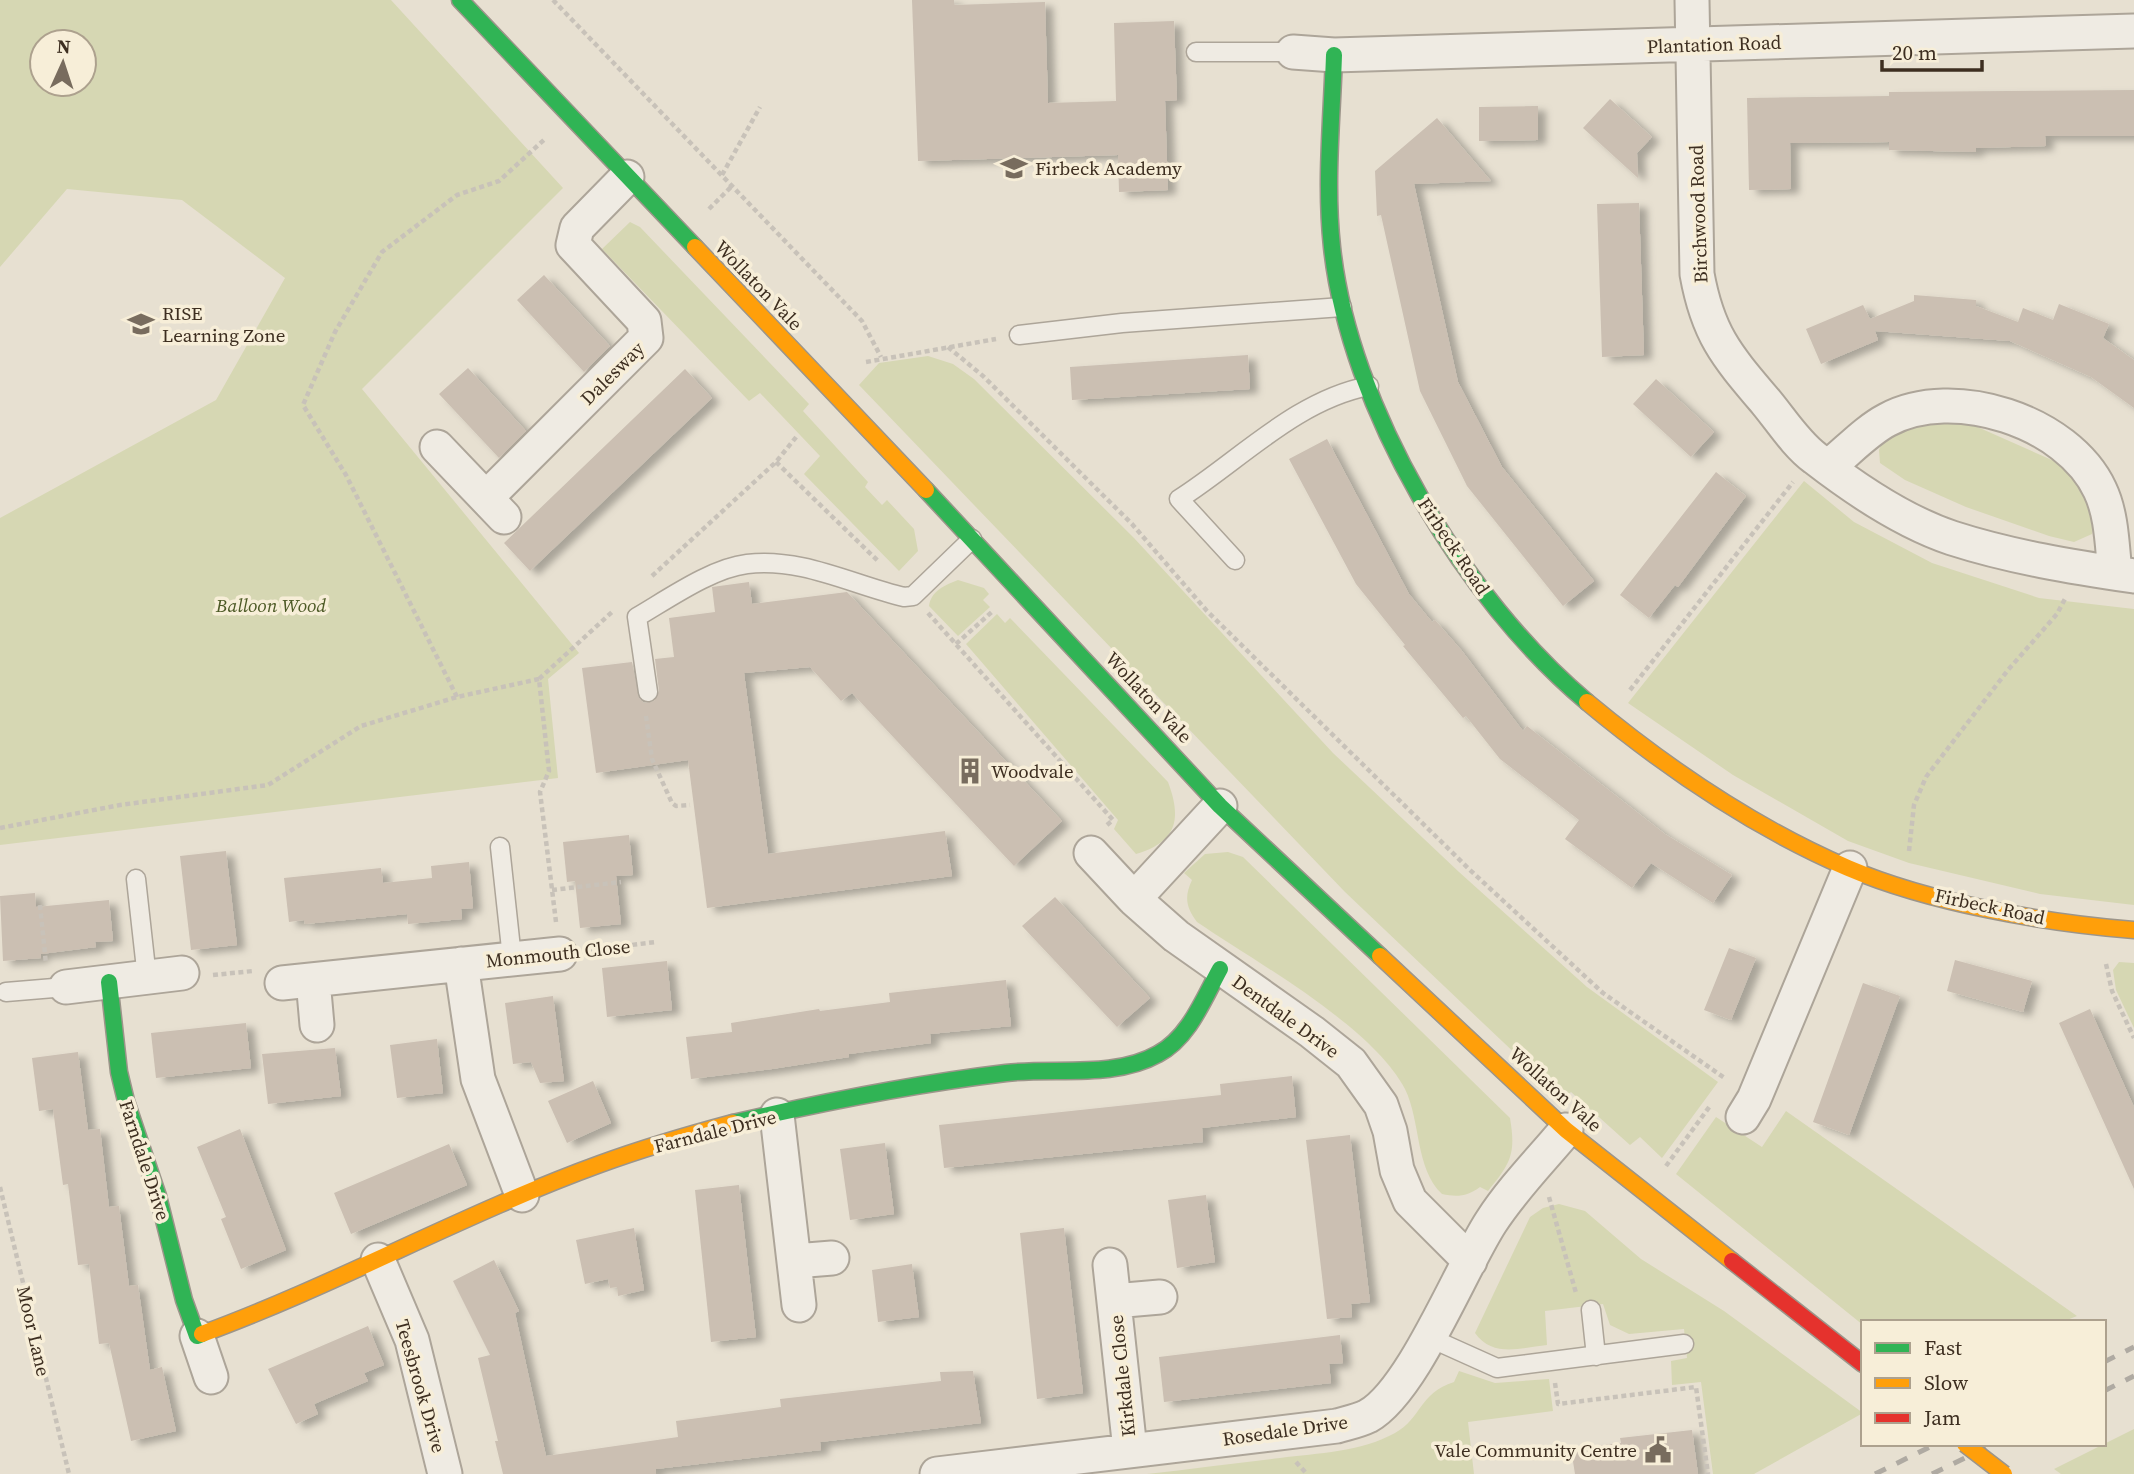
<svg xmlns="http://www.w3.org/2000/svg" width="2134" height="1474" viewBox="0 0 2134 1474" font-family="'Source Serif 4',serif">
	<defs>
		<filter id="shadow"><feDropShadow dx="8" dy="4.5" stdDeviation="3.5" flood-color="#0004"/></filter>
	</defs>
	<rect width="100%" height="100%" fill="#e7e0d1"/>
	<path fill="#d6d7b3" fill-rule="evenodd" d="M 0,0 L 391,0 L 563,188 L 362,389 L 579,653 L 548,679 L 558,778 L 0,845 L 0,518 L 216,400 L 285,278 L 182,200 L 67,189 L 0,267 ZM 42,42 L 84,42 L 84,84 L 42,84 Z
		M 630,222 L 640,227 L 809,404 L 803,411 L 868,482 L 865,487 L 882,505 L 887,500 L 914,529 L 918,551 L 899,571 L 804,474 L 820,456 L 760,393 L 749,401 L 602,249 Z
		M 928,356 L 953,364 L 974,379 L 1134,538 L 1333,753 L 1459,872 L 1587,987 L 1718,1082 L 1662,1158 L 1640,1137 L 1630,1145 L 1571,1092 L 1563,1099 L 1345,892 L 859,385 L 879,363 Z
		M 1927,421 L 1964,421 L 2061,464 L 2077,477 L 2096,515 L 2092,534 L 2074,542 L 2049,536 L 1966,507 L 1905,480 L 1880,463 L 1879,450 L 1883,440 Z
		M 1804,481 L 1854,522 L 1932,563 L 2039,598 L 2134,609 L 2134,905 L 2040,894 L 1909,863 L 1848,841 L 1733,775 L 1628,703 Z
		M 958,580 L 984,588 L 989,594 L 983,600 L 990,607 L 958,636 L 929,606 C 931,591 945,585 958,580 Z
		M 997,614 L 1005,623 L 1010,618 L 1168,782 C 1182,819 1177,842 1136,854 L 1114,829 L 1118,820 L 966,644 Z
		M 1228,852 L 1243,857 L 1510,1118 C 1516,1154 1511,1163 1488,1191 L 1480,1187 C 1467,1197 1456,1197 1442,1194 C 1415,1168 1421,1122 1405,1089 C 1372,1026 1257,963 1197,922 C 1186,907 1184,897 1192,880 L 1184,873 L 1205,854 Z
		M 2119,962 L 2134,963 L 2134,1028 L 2116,990 L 2113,970 Z
		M 1786,1111 L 2077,1316 L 2062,1322 L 1863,1322 L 1863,1325 L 1676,1174 L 1716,1117 L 1762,1147 Z
		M 1559,1204 L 1585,1211 L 1641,1259 L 1724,1311 L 1863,1413 L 1754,1474 L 1713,1474 L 1701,1382 L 1672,1385 L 1671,1361 L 1687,1358 L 1684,1329 L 1629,1334 L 1610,1325 L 1603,1304 L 1545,1311 L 1547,1345 C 1520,1348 1493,1358 1475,1333 L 1530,1217 L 1543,1208 Z
		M 1459,1371 L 1495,1383 L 1549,1379 L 1553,1411 L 1468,1422 L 1474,1474 L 1147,1474 C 1191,1469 1236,1463 1280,1458 C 1318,1453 1361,1452 1395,1433 C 1422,1418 1419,1393 1454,1382 Z
		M 2134,1429 L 2134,1474 L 2061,1474 L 2054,1469 Z"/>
	<path fill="#cbbfb2" filter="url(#shadow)" d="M 912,0 L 954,0 L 954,5 L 1045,2 L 1048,103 L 1116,101 L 1114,23 L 1174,21 L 1177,100 L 1165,101 L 1168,190 L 1119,192 L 1118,155 L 918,161 Z
		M 2134,90 L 2134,136 L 2045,136 L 2046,146 L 1976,148 L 1976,152 L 1889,150 L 1889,142 L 1790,143 L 1791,189 L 1749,190 L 1747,98 L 1889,96 L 1889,92 Z
		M 1610,99 L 1652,137 L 1637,153 L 1638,178 L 1583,128 Z
		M 1538,106 L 1538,140 L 1479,141 L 1479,107 Z
		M 1437,118 L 1491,181 L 1414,184 L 1458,382 L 1502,467 L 1594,581 L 1563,606 L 1467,486 L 1420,391 L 1381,215 L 1377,216 L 1375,171 Z
		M 1639,203 L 1644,355 L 1602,357 L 1597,204 Z
		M 544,275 L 610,346 L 584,372 L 517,300 Z
		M 1914,295 L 1976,300 L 1976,306 L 2018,322 L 2023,308 L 2053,320 L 2059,304 L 2109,324 L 2103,338 L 2134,360 L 2134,408 L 2091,377 L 2010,341 L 1875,331 L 1878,340 L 1821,364 L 1806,329 L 1863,305 L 1870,319 L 1914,301 Z
		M 1248,355 L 1250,389 L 1072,400 L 1070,367 Z
		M 468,368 L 526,431 L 499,458 L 439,394 Z
		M 685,369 L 712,398 L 530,571 L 504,543 Z
		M 1656,379 L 1714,432 L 1691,457 L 1633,404 Z
		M 1327,439 L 1409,594 L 1432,622 L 1435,620 L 1462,651 L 1523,731 L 1527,726 L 1665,834 L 1732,875 L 1713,903 L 1651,863 L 1632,888 L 1565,839 L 1579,820 L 1500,759 L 1466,716 L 1463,718 L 1403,646 L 1405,645 L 1356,584 L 1289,459 Z
		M 1716,472 L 1746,496 L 1678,587 L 1675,585 L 1649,618 L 1620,595 Z
		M 749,582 L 752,604 L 847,592 L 1062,821 L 1014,866 L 852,693 L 841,701 L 810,667 L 744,673 L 768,854 L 945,831 L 952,876 L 707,908 L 688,760 L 596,773 L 582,668 L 632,662 L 639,698 L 644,703 L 654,701 L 659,691 L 655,659 L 674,657 L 669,618 L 715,612 L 712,587 Z
		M 629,835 L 633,875 L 616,876 L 621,924 L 580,928 L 575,881 L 567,882 L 563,842 Z
		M 226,851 L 237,945 L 191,950 L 180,856 Z
		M 469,862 L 473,908 L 461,909 L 462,919 L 408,924 L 407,914 L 305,924 L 304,920 L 289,922 L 284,878 L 381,868 L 383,883 L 432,878 L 431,866 Z
		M 35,893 L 36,907 L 109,900 L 113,941 L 95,942 L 96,947 L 41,954 L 41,958 L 3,961 L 0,896 Z
		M 1055,897 L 1150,998 L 1117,1027 L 1022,926 Z
		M 1729,948 L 1756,958 L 1731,1020 L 1704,1010 Z
		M 1955,960 L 2032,981 L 2023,1012 L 1947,991 Z
		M 667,961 L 672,1010 L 607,1017 L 602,968 Z
		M 1006,980 L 1011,1026 L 930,1034 L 931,1043 L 849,1054 L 849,1057 L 772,1069 L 691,1079 L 686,1037 L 732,1032 L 731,1023 L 819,1009 L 820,1011 L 890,1002 L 889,993 Z
		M 1863,983 L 1900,996 L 1849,1135 L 1813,1122 Z
		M 553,996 L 564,1081 L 540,1083 L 531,1062 L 513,1064 L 505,1003 Z
		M 2090,1009 L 2134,1107 L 2134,1189 L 2059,1023 Z
		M 246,1023 L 251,1068 L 156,1078 L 151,1033 Z
		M 437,1039 L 443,1093 L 397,1098 L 390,1045 Z
		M 335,1048 L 341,1096 L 268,1104 L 262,1054 Z
		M 78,1052 L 88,1130 L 100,1129 L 109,1207 L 119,1206 L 129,1286 L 138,1285 L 150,1370 L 162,1367 L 176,1431 L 131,1441 L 109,1343 L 99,1344 L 89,1264 L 78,1265 L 68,1184 L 63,1185 L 53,1109 L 39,1111 L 32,1058 Z
		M 1292,1076 L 1296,1117 L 1202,1128 L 1203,1142 L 944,1168 L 939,1125 L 1221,1095 L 1220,1084 Z
		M 593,1081 L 611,1123 L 567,1143 L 548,1101 Z
		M 240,1129 L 286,1250 L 241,1269 L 221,1219 L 226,1217 L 197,1147 Z
		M 1350,1135 L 1370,1302 L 1351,1304 L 1352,1317 L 1327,1319 L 1306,1140 Z
		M 885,1143 L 894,1214 L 850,1220 L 840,1149 Z
		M 449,1144 L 467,1185 L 351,1234 L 334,1193 Z
		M 739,1185 L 756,1337 L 711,1342 L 695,1190 Z
		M 1206,1195 L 1215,1262 L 1177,1268 L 1168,1200 Z
		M 634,1228 L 644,1290 L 618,1296 L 617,1287 L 610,1288 L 608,1279 L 585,1284 L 576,1240 Z
		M 1064,1228 L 1083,1393 L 1037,1399 L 1020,1233 Z
		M 494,1260 L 519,1311 L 515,1313 L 546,1456 L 678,1437 L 676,1421 L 781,1407 L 780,1399 L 941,1381 L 940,1372 L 973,1371 L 981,1423 L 820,1442 L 821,1450 L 656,1469 L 656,1474 L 503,1474 L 495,1441 L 498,1441 L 478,1358 L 490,1355 L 453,1281 Z
		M 912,1264 L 919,1317 L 878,1322 L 872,1270 Z
		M 368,1326 L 384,1365 L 364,1373 L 368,1381 L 314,1404 L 318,1414 L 296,1424 L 268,1369 Z
		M 1340,1335 L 1343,1363 L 1329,1364 L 1331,1383 L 1164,1402 L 1159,1357 Z
		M 1692,1430 L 1698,1474 L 1575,1474 L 1571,1449 L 1621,1443 L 1620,1438 Z"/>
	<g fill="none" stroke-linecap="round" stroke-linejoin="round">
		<g stroke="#ada599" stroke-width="21">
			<path id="lane" d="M 1196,52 L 1293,52
				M 1019,335 L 1122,323 L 1342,307
				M 1235,560 L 1179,499 C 1239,461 1296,400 1369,386
				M 648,692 L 637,617 C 668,599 712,568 747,564 C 801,557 853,585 904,597 L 913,596 L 972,539
				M 500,847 L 512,958
				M 136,879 L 147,978
				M 6,992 L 66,987
				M 1591,1310 L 1596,1356
				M 1428,1337 L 1497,1368 L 1684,1344"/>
		</g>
		<g stroke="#ada599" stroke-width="37">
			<path id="street" d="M 1692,0 L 1697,274 C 1708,335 1727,356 1766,402 C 1781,420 1796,444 1815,458 C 1855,489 1904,522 1952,538 C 2011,557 2073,567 2134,576
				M 1293,52 L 1334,55 L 2134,31
				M 437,447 L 504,517
				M 1828,467 C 1847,452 1866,431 1887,420 C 1953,384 2068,421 2100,490 C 2112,515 2112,546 2115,573
				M 486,498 L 646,338 L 644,321 L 573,245 L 577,228 L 627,177
				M 1220,806 L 1134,899 L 1176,936 L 1312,1032 L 1351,1063 L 1381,1105 L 1390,1131 L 1397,1170 L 1410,1201 L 1470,1261
				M 1091,853 L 1134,899
				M 461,964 L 478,1079 L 522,1195
				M 313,980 L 317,1025
				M 282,983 L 560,954
				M 66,987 L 182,973
				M 777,1115 L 799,1305
				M 1743,1117 L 1754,1099 L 1850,868
				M 378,1260 L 412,1340 L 445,1474
				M 795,1261 L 832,1258
				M 1110,1265 L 1130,1450
				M 1114,1301 L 1160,1297
				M 197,1336 L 211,1377
				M 937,1474 L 1337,1426 C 1347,1423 1358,1421 1368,1416 C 1413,1391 1461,1268 1491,1222 C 1513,1188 1541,1160 1566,1130"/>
		</g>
		<g stroke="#9c958a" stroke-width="19">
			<path id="fast" d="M 460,0 L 695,247
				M 1334,55 C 1332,118 1325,183 1332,247 C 1349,408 1464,599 1587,702
				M 926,490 L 1220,806 L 1380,956
				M 109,982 L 119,1072 L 126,1101 L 158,1196 L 184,1300 L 197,1336 L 202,1334
				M 733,1123 C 823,1102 914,1084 1006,1073 C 1054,1067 1114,1079 1158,1054 C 1189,1038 1204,998 1220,969"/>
		</g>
		<g stroke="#9c958a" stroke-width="19">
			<path id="slow" d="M 695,247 L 926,490
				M 1587,702 C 1664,766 1755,828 1848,868 C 1930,903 2045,923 2134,930
				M 1380,956 L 1566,1130 L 1732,1261
				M 202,1334 C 338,1284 465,1213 600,1164 C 644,1148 688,1135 733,1123"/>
		</g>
		<g stroke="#9c958a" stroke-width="19">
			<path id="jam" d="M 1732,1261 L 1863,1364"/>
		</g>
		<path stroke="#c8c2b9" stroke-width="4.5" stroke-dasharray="5 3.5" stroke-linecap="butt" d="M 553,0 L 862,321 L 881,357
			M 722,175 L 760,107
			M 709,209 L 733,185
			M 948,347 L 983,376 L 1132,524 L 1207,611 L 1470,870 L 1603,993 L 1726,1079
			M 866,362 L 996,339
			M 776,462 L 878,561
			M 652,576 L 776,462 L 797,436
			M 928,613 L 1113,820 L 1107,825
			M 956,644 L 994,610
			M 1630,690 L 1793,482
			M 457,697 L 346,475 L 303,405 L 335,332 L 382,252 L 457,195 L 499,181 L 546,138
			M 646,716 L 652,759 L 672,803 L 676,806 L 690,805
			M 0,828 L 120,805 L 268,785 L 361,726 L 457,697 L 539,679
			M 1909,851 L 1914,805 L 1926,777 L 2008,670 L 2057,614 L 2066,597
			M 552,890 L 621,882
			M 40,905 L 46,964
			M 556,922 L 540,792 L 549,771 L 539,679 L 612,612
			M 590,950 L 656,942
			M 2106,964 L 2112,991 L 2134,1038
			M 213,975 L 253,971
			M 1666,1166 L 1710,1106
			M 0,1187 L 69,1474
			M 1549,1197 L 1576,1293
			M 1555,1383 L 1558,1404 L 1696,1387 L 1708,1474
			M 1296,1462 L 1307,1474"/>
		<use href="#lane" stroke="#efebe3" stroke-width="18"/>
		<use href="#street" stroke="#efebe3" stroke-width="33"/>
		<use href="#fast" stroke="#30b455" stroke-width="16"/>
		<use href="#slow" stroke="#ff9f0a" stroke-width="16"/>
		<use href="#jam" stroke="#e5322d" stroke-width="16"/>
		<path stroke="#afaaa2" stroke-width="5" stroke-dasharray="12 12" stroke-linecap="butt" d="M 2104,1362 L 2134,1347
			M 2104,1391 L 2134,1376
			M 1875,1474 L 1936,1444
			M 1932,1474 L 1994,1444"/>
		<g stroke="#9c958a" stroke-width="19" stroke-linecap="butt">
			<path id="slow-bridge" d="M 1965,1444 L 2004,1474"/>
		</g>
		<use href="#slow-bridge" stroke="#ff9f0a" stroke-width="16"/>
	</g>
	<defs>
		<g id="school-bare" transform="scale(2.1)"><path d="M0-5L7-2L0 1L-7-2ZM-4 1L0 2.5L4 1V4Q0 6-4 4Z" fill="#786c5e" stroke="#f7eed8" stroke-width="2.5" paint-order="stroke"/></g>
		<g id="building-bare" transform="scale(2.1)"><path d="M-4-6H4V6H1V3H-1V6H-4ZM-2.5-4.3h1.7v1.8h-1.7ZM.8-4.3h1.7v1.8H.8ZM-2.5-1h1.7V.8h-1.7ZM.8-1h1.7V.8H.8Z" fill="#786c5e" stroke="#f7eed8" stroke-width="2.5" paint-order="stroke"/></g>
		<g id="civic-bare" transform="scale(2.1)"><path d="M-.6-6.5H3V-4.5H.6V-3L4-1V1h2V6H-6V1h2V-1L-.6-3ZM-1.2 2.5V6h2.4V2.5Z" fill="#786c5e" stroke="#f7eed8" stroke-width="2.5" paint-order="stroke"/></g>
	</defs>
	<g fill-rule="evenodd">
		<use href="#school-bare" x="1014" y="168"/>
		<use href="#school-bare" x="141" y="324"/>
		<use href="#building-bare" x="970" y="771"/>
		<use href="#civic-bare" x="1658" y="1450"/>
	</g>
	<g text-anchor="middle" stroke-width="7" stroke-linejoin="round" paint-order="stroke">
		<g font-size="19" fill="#3d2e20" stroke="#f7eed8">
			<text transform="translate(1714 44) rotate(-2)" y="7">Plantation Road</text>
			<text transform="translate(1698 214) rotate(-92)" y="7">Birchwood Road</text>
			<text transform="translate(759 285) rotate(46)" y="7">Wollaton Vale</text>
			<text transform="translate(612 373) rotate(-45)" y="7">Dalesway</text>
			<text transform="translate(1454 546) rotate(56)" y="7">Firbeck Road</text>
			<text transform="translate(1149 697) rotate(47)" y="7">Wollaton Vale</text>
			<text transform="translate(1990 906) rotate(12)" y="7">Firbeck Road</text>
			<text transform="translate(558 953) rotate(-6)" y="7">Monmouth Close</text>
			<text transform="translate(1286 1016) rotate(36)" y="7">Dentdale Drive</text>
			<text transform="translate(1556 1089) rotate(42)" y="7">Wollaton Vale</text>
			<text transform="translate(715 1131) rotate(-14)" y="7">Farndale Drive</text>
			<text transform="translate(145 1160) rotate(72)" y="7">Farndale Drive</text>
			<text transform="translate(34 1331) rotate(77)" y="7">Moor Lane</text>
			<text transform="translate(1122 1376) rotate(-96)" y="7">Kirkdale Close</text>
			<text transform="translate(421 1386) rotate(74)" y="7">Teesbrook Drive</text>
			<text transform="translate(1285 1430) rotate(-8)" y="7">Rosedale Drive</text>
		</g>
		<g font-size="19" fill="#3d2e20" stroke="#f7eed8" text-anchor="start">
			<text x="1035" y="175">Firbeck Academy</text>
			<text x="162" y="320">RISE<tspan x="162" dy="22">Learning Zone</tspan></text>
			<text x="991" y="778">Woodvale</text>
			<text x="1637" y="1457" text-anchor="end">Vale Community Centre</text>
		</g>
		<g font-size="19" font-style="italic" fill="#4d5a26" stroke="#f7eed8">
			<text x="271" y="612">Balloon Wood</text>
		</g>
	</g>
	<rect x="1861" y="1320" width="245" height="126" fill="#f7eed8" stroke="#ada18e" stroke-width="2"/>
	<rect x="1875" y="1343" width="35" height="10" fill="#30b455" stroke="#ada18e" stroke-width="2"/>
	<text x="1924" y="1355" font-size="21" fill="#3d2e20">Fast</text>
	<rect x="1875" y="1378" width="35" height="10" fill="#ff9f0a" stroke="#ada18e" stroke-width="2"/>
	<text x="1924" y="1390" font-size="21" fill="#3d2e20">Slow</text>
	<rect x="1875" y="1413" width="35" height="10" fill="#e5322d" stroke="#ada18e" stroke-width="2"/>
	<text x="1924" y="1425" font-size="21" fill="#3d2e20">Jam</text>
	<g transform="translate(63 63) rotate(3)"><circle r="33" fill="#f7eed8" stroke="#ada18e" stroke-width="2"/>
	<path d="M0-5L12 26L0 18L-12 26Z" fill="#786c5e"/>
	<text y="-10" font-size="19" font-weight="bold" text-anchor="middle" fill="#3d2e20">N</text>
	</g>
	<path d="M1882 60v10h100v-10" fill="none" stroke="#3d2e20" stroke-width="3.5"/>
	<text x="1892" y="60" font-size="21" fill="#3d2e20" stroke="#f7eed8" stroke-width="5" paint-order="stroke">20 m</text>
</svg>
